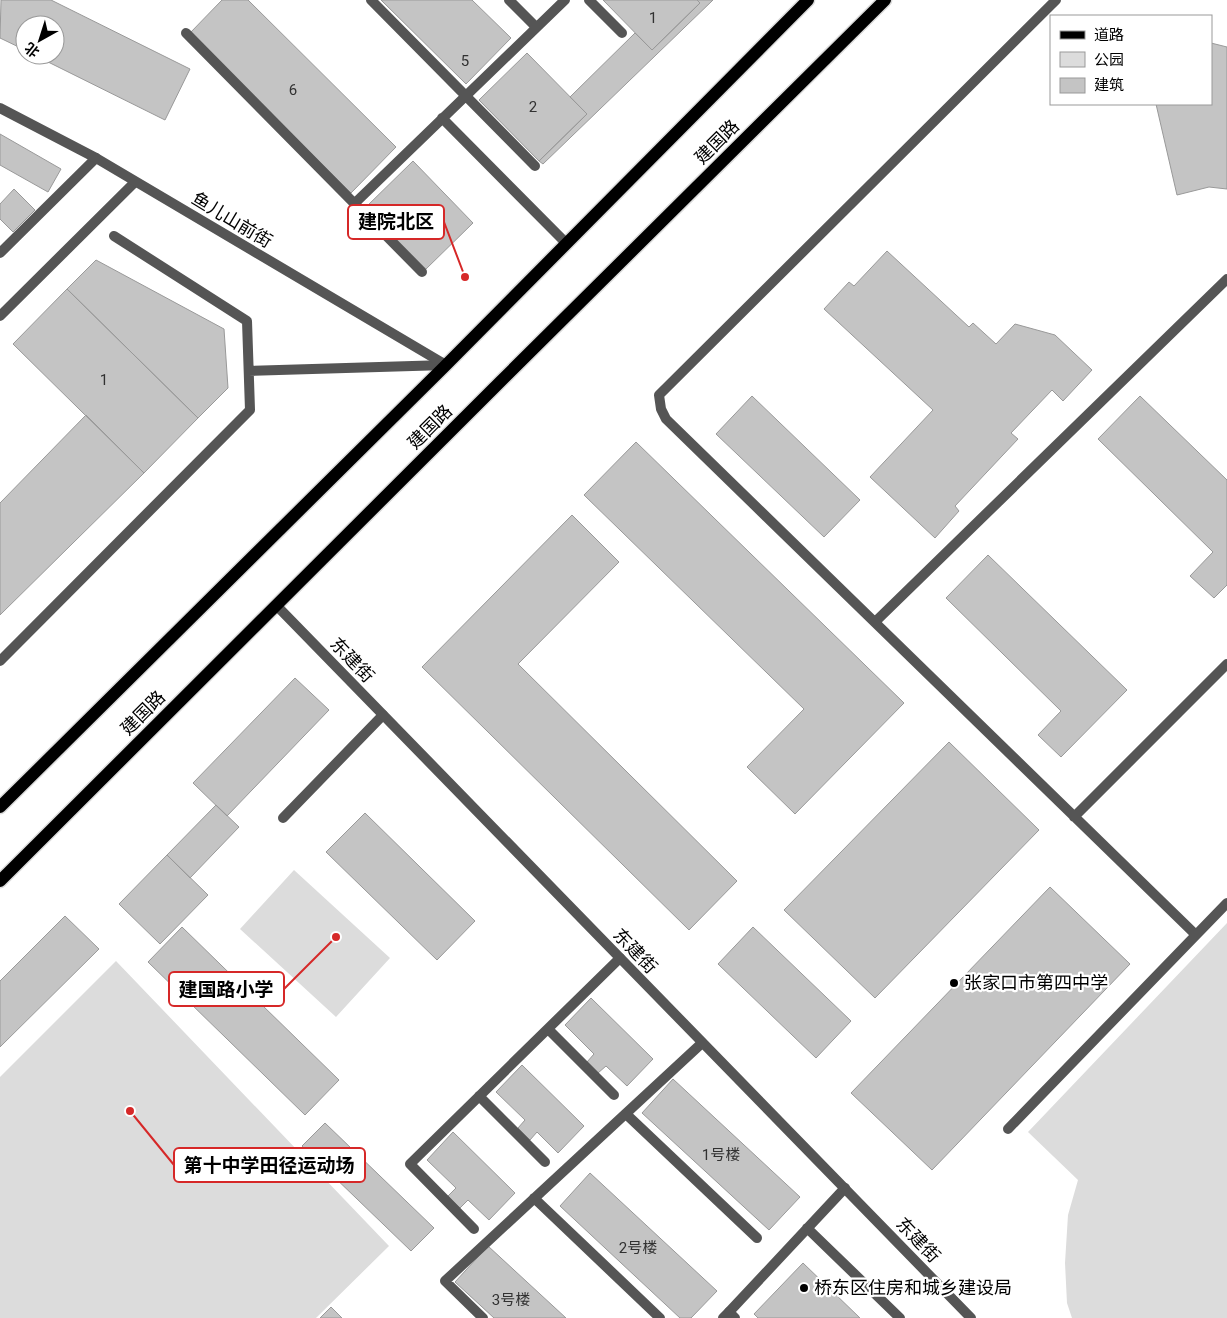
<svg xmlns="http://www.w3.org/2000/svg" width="1227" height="1318" viewBox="0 0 1227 1318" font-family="Roboto,'Noto Sans SC',sans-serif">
	<rect width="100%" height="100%" fill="#fff"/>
	<path fill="#dcdcdc" d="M 294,870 L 390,958 L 336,1017 L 240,929 Z
		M 1227,923 L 1227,1318 L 1072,1318 L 1067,1303 L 1065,1263 L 1068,1215 L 1078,1180 L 1028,1132 Z
		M 116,961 L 389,1246 L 316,1318 L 0,1318 L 0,1077 Z"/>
	<path fill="#c4c4c4" stroke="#999" d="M 1,0 L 51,0 L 190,69 L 165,120 L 34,55 L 55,55 L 55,25 L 25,25 L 25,50 L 0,38 Z
		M 222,0 L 248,0 L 396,147 L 351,193 L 190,33 Z
		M 381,0 L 472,0 L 511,38 L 466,84 Z
		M 603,0 L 697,0 L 700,3 L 652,50 Z
		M 697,0 L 713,0 L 543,164 L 539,161 L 587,114 L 570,97 L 635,33 L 652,50 L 700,3 Z
		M 1211,43 L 1227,47 L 1227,189 L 1209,187 L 1177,195 L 1156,104 L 1211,104 Z
		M 527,53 L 587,114 L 539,161 L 479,100 Z
		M 0,134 L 61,169 L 48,192 L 0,165 Z
		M 413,161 L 473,223 L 425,270 L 365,208 Z
		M 14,189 L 35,210 L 13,232 L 0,219 L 0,204 Z
		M 887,251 L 969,327 L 973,323 L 996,344 L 1015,324 L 1055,335 L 1092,370 L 1063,401 L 1052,390 L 1011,433 L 1018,439 L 955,506 L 959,511 L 935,538 L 870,477 L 933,410 L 824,309 L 849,282 L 854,286 Z
		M 96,260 L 224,329 L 228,388 L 198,418 L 67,289 Z
		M 67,289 L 198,418 L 144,473 L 13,344 Z
		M 752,396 L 860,500 L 824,537 L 716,434 Z
		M 1140,396 L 1227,480 L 1227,585 L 1214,598 L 1190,576 L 1213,552 L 1098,439 Z
		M 86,415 L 144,473 L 0,615 L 0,503 Z
		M 636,442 L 904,703 L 795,814 L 747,767 L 804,709 L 584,495 Z
		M 572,515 L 619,562 L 518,664 L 737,881 L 689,930 L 422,667 Z
		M 988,555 L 1127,690 L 1061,757 L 1038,735 L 1061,711 L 946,598 Z
		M 295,678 L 329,710 L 227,816 L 193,783 Z
		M 949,742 L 1039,830 L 875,998 L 784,910 Z
		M 216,805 L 239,827 L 190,878 L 167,855 Z
		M 365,813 L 475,921 L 437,960 L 326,852 Z
		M 167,855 L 208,895 L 160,944 L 119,904 Z
		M 1050,887 L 1130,964 L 932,1170 L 851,1093 Z
		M 65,916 L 99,949 L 0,1047 L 0,981 Z
		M 182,927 L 339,1080 L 305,1115 L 148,962 Z
		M 753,927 L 851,1021 L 816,1058 L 718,964 Z
		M 591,998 L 653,1059 L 627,1086 L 606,1066 L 598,1073 L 587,1062 L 594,1054 L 565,1025 Z
		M 522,1065 L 584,1126 L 558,1153 L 537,1132 L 530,1140 L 518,1128 L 525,1120 L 496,1092 Z
		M 673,1079 L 800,1197 L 769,1230 L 642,1113 Z
		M 325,1123 L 434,1228 L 411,1251 L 302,1146 Z
		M 453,1132 L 515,1193 L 489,1220 L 468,1200 L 460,1208 L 448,1196 L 456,1188 L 427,1160 Z
		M 590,1173 L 717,1291 L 691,1318 L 680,1318 L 560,1206 Z
		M 488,1246 L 566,1318 L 494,1318 L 455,1282 Z
		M 803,1263 L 860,1318 L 758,1318 L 754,1314 Z
		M 331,1307 L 342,1318 L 320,1318 Z"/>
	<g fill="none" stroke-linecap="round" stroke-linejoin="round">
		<g stroke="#dbdbdb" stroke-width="15">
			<path id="primary" d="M 0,807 L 446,365 L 808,0
				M 0,881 L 499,383 L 885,0"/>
		</g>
		<path stroke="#555" stroke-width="10" d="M 1056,0 L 659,395 L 661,409 L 666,419 L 1196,935
			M 875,622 L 1227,279
			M 1074,817 L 1227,664
			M 283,818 L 383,715
			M 1008,1129 L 1227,903
			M 807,1228 L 900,1318
			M 735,1318 L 729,1312 L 845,1188"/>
		<path stroke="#555" stroke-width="10" d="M 371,0 L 535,166
			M 509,0 L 536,27
			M 589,0 L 622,33
			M 186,33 L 422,272
			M 442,118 L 566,243
			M 355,203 L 565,0
			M 0,253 L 96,158
			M 0,316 L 135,182
			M 249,371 L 446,365
			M 0,661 L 250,410 L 247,321 L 114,236
			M 548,1029 L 614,1095
			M 479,1096 L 545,1162
			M 626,1114 L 757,1238
			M 534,1198 L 660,1318
			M 474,1229 L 410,1164 L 620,958
			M 483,1318 L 445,1281 L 702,1043
			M 723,1318 L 729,1312"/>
		<path stroke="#555" stroke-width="10" d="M 0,108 L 96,158 L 446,365
			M 276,605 L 971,1318"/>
		<use href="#primary" stroke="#000" stroke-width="12"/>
	</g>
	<g fill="#000" stroke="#fff" stroke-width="2">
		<circle cx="954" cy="983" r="5"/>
		<circle cx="804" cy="1288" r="5"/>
	</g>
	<g text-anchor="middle" stroke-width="4.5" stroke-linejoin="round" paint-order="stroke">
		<g font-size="15" fill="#313131">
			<text x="653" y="23">1</text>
			<text x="465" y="66">5</text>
			<text x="293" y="95">6</text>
			<text x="533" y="112">2</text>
			<text x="104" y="385">1</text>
			<text x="721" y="1160">1号楼</text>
			<text x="638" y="1253">2号楼</text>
			<text x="511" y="1305">3号楼</text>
		</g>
		<g font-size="18" fill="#000" stroke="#fff">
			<text transform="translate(717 142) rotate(-45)" y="6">建国路</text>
			<text transform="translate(232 220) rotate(31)" y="6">鱼儿山前街</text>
			<text transform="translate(430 427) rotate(-45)" y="6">建国路</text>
			<text transform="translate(352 660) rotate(46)" y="6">东建街</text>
			<text transform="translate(143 713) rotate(-45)" y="6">建国路</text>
			<text transform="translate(635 951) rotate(46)" y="6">东建街</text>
			<text transform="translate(918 1240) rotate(46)" y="6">东建街</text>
		</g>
		<g font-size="18" fill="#000" stroke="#fff" text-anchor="start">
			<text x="964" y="989">张家口市第四中学</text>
			<text x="814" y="1294">桥东区住房和城乡建设局</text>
		</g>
	</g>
	<path fill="none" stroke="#d62828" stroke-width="2" d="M465 277L444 222M336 937L284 989M130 1111L174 1165"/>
	<g fill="#d62828" stroke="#fff" stroke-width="2">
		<circle cx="465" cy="277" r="5"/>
		<circle cx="336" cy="937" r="5"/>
		<circle cx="130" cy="1111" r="5"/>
	</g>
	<g fill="#fff" stroke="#d62828" stroke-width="2">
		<rect x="348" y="205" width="96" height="34" rx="5"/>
		<rect x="169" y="972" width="115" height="34" rx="5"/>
		<rect x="174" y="1148" width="191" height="34" rx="5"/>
	</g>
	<g font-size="19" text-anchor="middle" font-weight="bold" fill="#000">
		<text x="396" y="228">建院北区</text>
		<text x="226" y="996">建国路小学</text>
		<text x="269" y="1172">第十中学田径运动场</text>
	</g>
	<rect x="1050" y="15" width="162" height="90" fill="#ffffff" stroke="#999999"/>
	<rect x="1060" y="31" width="25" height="8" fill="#000000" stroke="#999999"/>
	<text x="1094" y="40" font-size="15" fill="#000000">道路</text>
	<rect x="1060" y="52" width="25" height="15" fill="#dcdcdc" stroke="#999999"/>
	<text x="1094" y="65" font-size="15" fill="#000000">公园</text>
	<rect x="1060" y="78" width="25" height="15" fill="#c4c4c4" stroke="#999999"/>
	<text x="1094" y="90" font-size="15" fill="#000000">建筑</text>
	<g transform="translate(40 40) rotate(219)"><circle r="24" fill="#ffffff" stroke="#999999"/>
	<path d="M0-4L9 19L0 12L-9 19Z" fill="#000000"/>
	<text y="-8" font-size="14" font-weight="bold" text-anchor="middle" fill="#000000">北</text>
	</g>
</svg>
